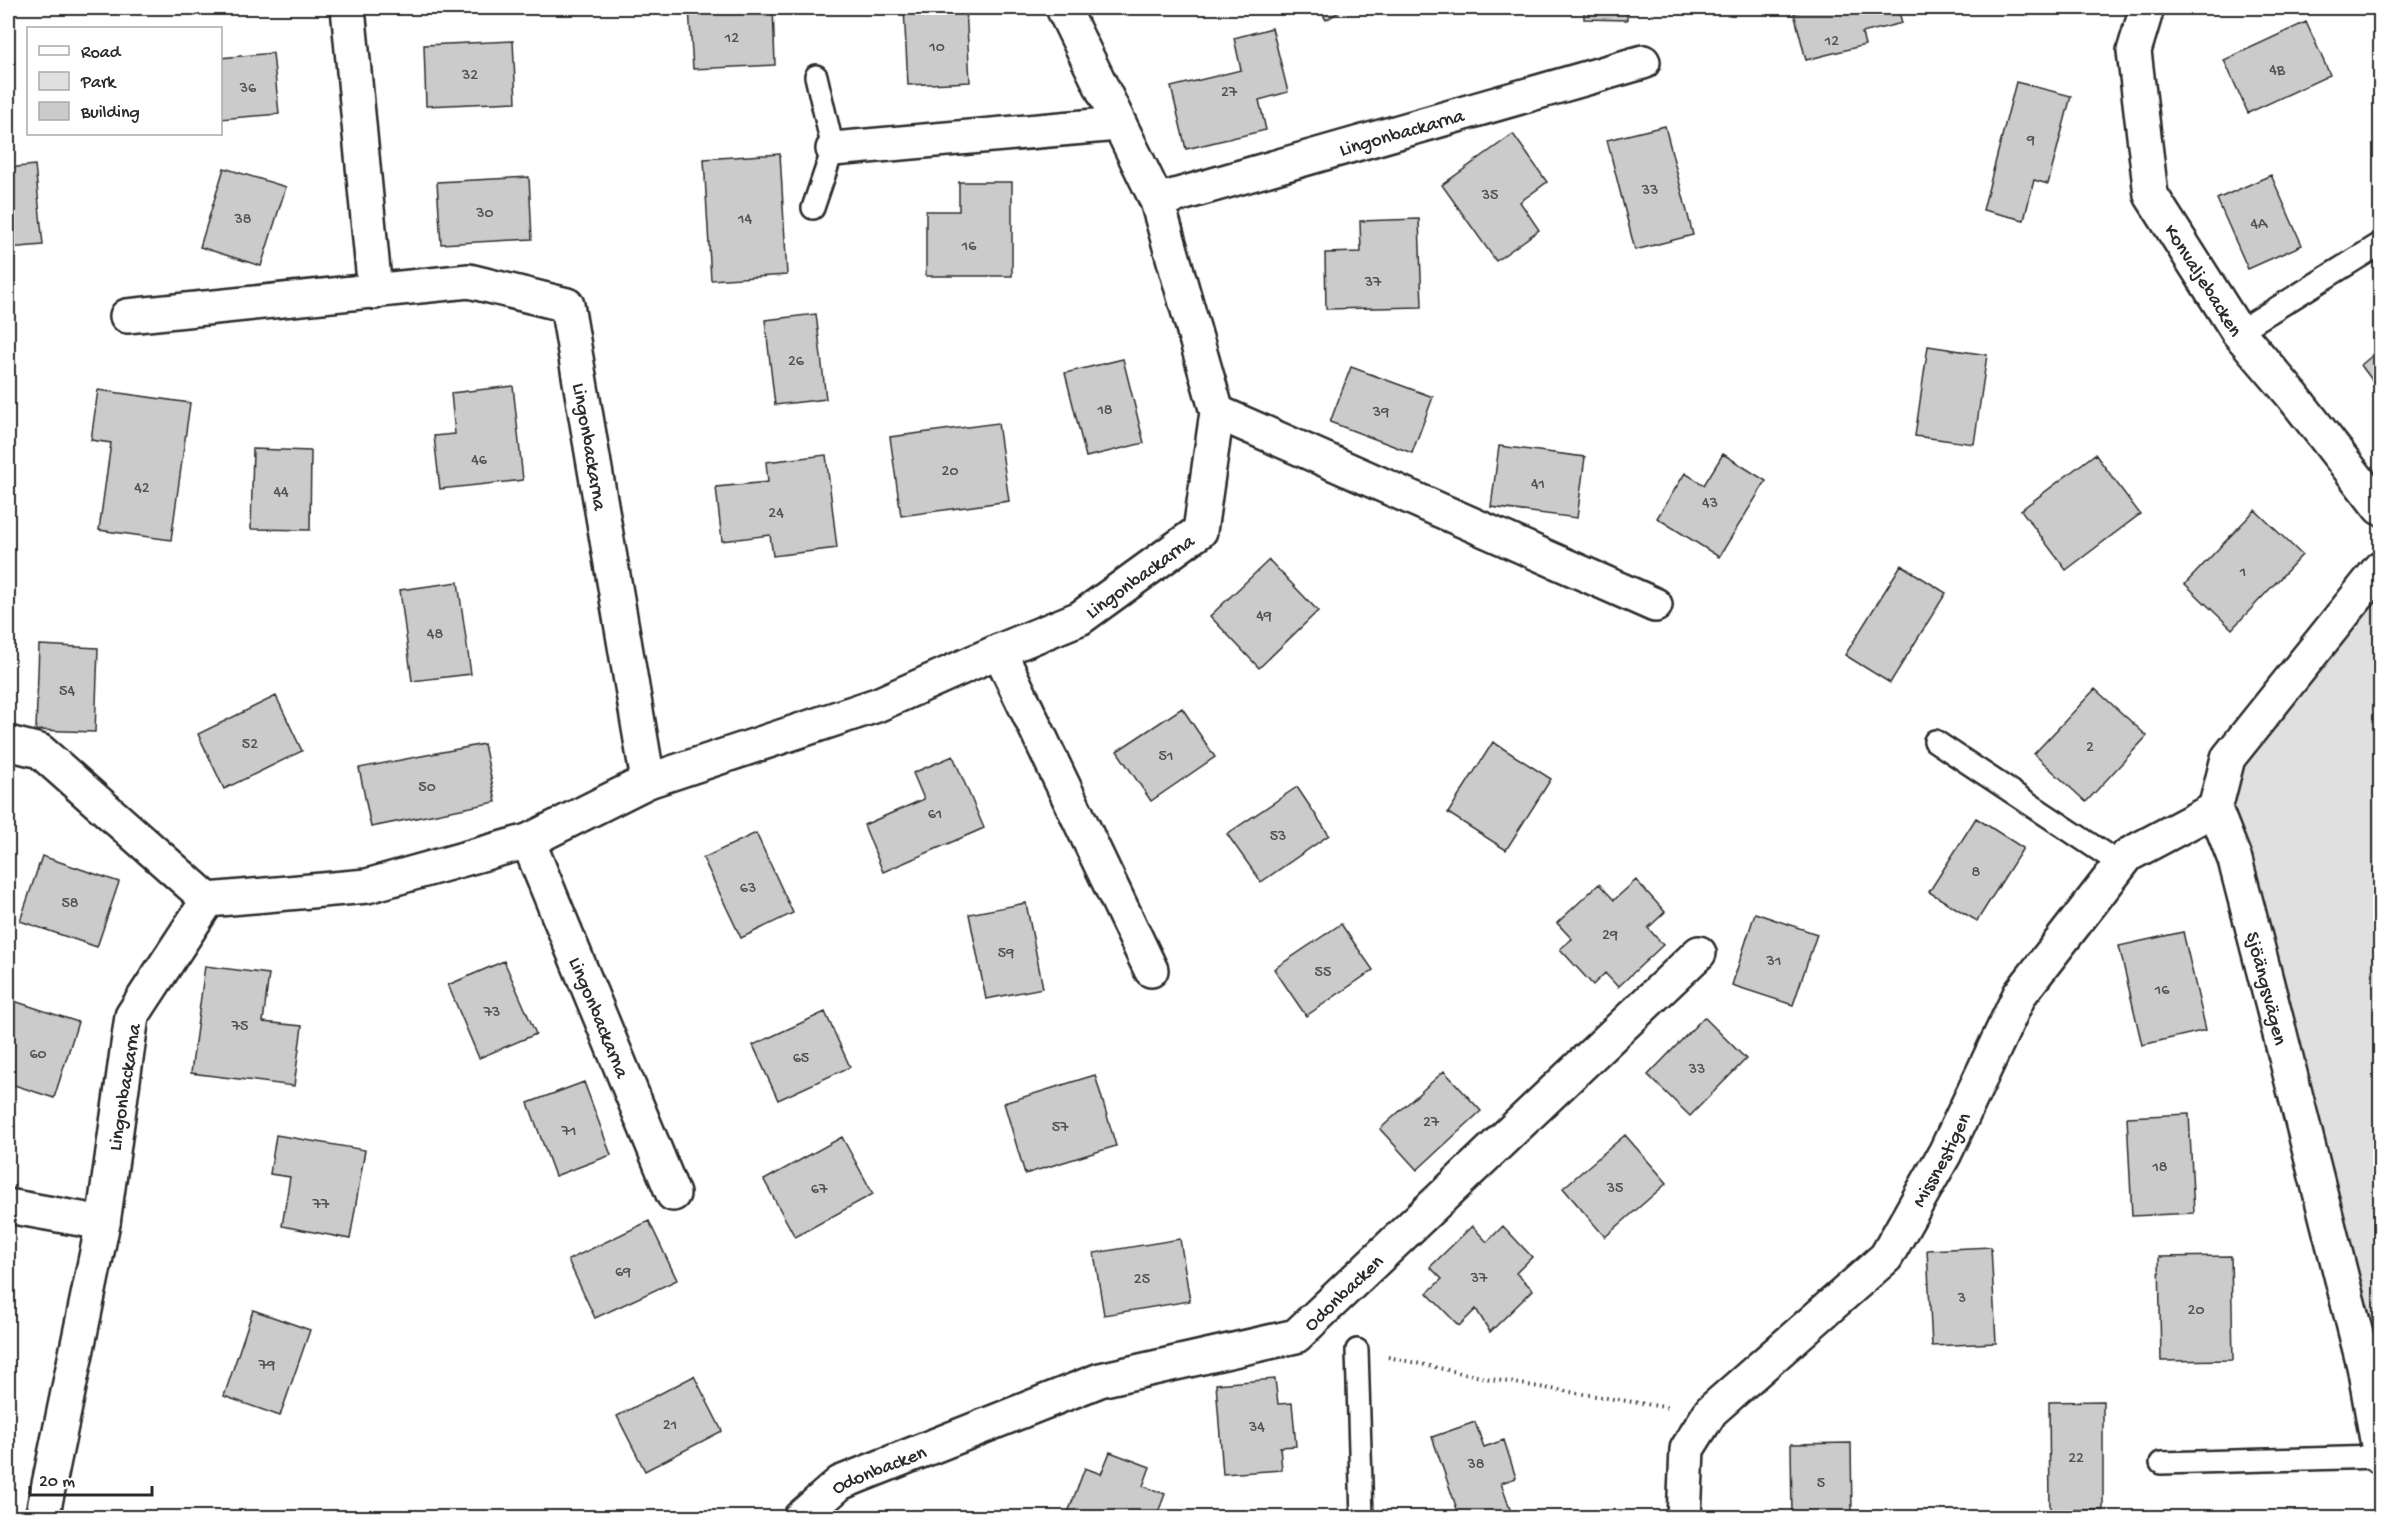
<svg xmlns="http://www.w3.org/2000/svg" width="2388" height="1525" viewBox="0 0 2388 1525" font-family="'Gochi Hand',sans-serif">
	<rect width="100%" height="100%" fill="#fff"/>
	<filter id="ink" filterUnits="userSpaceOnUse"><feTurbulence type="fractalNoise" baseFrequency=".0167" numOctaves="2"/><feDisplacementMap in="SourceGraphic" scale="12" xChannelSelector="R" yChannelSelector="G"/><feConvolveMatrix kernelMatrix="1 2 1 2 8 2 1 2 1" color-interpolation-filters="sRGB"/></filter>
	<g filter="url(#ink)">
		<path fill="#e0e0e0" stroke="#868686" stroke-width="1.5" d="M 2380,599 L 2380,1457 L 2215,809 L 2228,758 Z"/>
		<path fill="#cbcbcb" stroke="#2b2b2b" stroke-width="1.5" d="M 689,8 L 773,8 L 775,65 L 693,69 Z
			M 904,8 L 966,8 L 970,82 L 908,85 Z
			M 1319,8 L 1346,8 L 1326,20 Z
			M 1584,8 L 1627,8 L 1627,20 L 1584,19 Z
			M 1815,8 L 1898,8 L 1902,23 L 1862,33 L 1865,45 L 1806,60 L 1794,13 Z
			M 2306,22 L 2330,75 L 2248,113 L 2224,60 Z
			M 1272,28 L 1288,92 L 1259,100 L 1266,130 L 1186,149 L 1171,87 L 1241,70 L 1234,38 Z
			M 513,41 L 516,102 L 426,106 L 424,45 Z
			M 273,53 L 279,114 L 220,119 L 220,58 Z
			M 2016,82 L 2071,96 L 2048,184 L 2034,180 L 2024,220 L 1983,210 Z
			M 1665,126 L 1693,235 L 1635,250 L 1607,140 Z
			M 1513,134 L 1547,182 L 1520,202 L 1539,230 L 1496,261 L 1442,185 Z
			M 780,154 L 787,275 L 711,280 L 704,159 Z
			M 35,165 L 43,245 L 8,248 L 8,168 Z
			M 224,168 L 286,187 L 261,266 L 200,247 Z
			M 2271,175 L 2302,245 L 2248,269 L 2217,199 Z
			M 529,177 L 532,239 L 441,244 L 437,182 Z
			M 959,182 L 1012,182 L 1012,276 L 926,276 L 926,211 L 959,211 Z
			M 1419,219 L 1422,307 L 1326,309 L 1325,253 L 1361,252 L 1360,221 Z
			M 816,314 L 826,399 L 775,405 L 765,320 Z
			M 1928,346 L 1987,355 L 1974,444 L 1915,436 Z
			M 2380,349 L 2380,391 L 2361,365 Z
			M 1123,359 L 1144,443 L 1086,457 L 1065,373 Z
			M 1351,367 L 1433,397 L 1412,453 L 1330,422 Z
			M 513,386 L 523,480 L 440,489 L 434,436 L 455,434 L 451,393 Z
			M 98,390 L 190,403 L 171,540 L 99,530 L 111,443 L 91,440 Z
			M 998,423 L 1009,501 L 901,516 L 890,437 Z
			M 1499,446 L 1585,457 L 1577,518 L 1491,507 Z
			M 253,449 L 311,451 L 310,530 L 251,529 Z
			M 1723,454 L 1766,481 L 1719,557 L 1657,518 L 1685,473 L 1704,485 Z
			M 2095,454 L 2140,514 L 2066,570 L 2021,510 Z
			M 826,455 L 837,548 L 773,556 L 770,535 L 722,541 L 716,487 L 768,482 L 766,462 Z
			M 2255,510 L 2302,555 L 2232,629 L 2185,584 Z
			M 1269,560 L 1318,611 L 1259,668 L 1210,616 Z
			M 1901,565 L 1946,593 L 1890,683 L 1845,655 Z
			M 458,582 L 471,674 L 412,681 L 400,590 Z
			M 39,645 L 98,648 L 95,732 L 36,730 Z
			M 2095,689 L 2147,736 L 2086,802 L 2034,754 Z
			M 276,696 L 302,751 L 224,789 L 198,734 Z
			M 1182,708 L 1215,757 L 1151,801 L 1117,751 Z
			M 1493,742 L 1551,779 L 1506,850 L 1448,813 Z
			M 484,744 L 496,802 L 371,827 L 359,768 Z
			M 953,756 L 984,828 L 883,872 L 864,825 L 924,799 L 913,773 Z
			M 1297,787 L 1329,835 L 1261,882 L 1227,834 Z
			M 1976,818 L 2023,848 L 1977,921 L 1929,892 Z
			M 756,833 L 793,913 L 741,938 L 703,858 Z
			M 42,856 L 119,882 L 97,947 L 20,921 Z
			M 1636,880 L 1665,912 L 1648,928 L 1663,945 L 1618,987 L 1605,973 L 1593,985 L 1560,949 L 1572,939 L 1557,923 L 1599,884 L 1614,900 Z
			M 1026,903 L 1043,988 L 986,999 L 969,914 Z
			M 1755,913 L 1817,934 L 1793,1005 L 1732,985 Z
			M 1341,924 L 1373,970 L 1306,1016 L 1274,969 Z
			M 2183,932 L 2206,1030 L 2142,1045 L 2119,946 Z
			M 504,961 L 536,1034 L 479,1058 L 448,985 Z
			M 205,966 L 269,974 L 263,1022 L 302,1026 L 294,1086 L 191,1073 Z
			M 14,1001 L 78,1022 L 54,1098 L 8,1083 L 8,1022 Z
			M 825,1012 L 850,1067 L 778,1100 L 753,1045 Z
			M 1704,1017 L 1746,1059 L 1690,1116 L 1648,1075 Z
			M 1444,1071 L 1481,1111 L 1417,1170 L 1380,1129 Z
			M 1095,1075 L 1116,1146 L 1025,1174 L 1004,1103 Z
			M 584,1082 L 611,1155 L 555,1176 L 528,1103 Z
			M 2189,1114 L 2194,1213 L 2132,1216 L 2127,1117 Z
			M 276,1135 L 365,1150 L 350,1239 L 282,1226 L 290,1177 L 270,1174 Z
			M 1625,1135 L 1667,1183 L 1605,1237 L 1563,1188 Z
			M 842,1137 L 873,1194 L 795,1237 L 764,1180 Z
			M 649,1221 L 677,1280 L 595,1318 L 568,1260 Z
			M 1472,1226 L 1487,1242 L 1503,1226 L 1532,1257 L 1516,1273 L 1533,1290 L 1490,1332 L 1476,1309 L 1459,1326 L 1427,1293 L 1442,1279 L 1430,1267 Z
			M 1180,1239 L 1190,1301 L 1104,1315 L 1094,1253 Z
			M 1991,1247 L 1996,1343 L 1932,1346 L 1927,1250 Z
			M 2231,1256 L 2233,1360 L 2161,1361 L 2159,1257 Z
			M 253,1310 L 310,1330 L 280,1416 L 224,1396 Z
			M 694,1376 L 722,1431 L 645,1471 L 617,1416 Z
			M 1275,1379 L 1278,1404 L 1292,1403 L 1296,1446 L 1280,1447 L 1282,1470 L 1223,1474 L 1216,1384 Z
			M 2103,1401 L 2103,1510 L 2050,1510 L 2049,1402 Z
			M 1475,1422 L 1484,1447 L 1504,1440 L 1516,1478 L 1501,1483 L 1511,1512 L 1494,1518 L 1460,1518 L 1432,1437 Z
			M 1851,1443 L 1852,1518 L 1792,1518 L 1791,1444 Z
			M 1110,1452 L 1150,1467 L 1143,1486 L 1165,1494 L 1156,1518 L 1066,1518 L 1085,1468 L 1101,1474 Z"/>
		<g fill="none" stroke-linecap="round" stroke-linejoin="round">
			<g stroke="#2b2b2b" stroke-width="26">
				<path id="service" d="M 813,208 L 833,149 L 816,76
					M 2238,332 L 2380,244
					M 1935,741 L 2120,864
					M 1357,1350 L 1362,1518
					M 2161,1463 L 2380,1457"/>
			</g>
			<g stroke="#2b2b2b" stroke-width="38">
				<g id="minor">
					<path d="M 348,8 L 375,292"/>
					<path id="s1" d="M 2147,8 L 2134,51 L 2151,195 L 2238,332 L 2292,395 L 2380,508"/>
					<path d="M 833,149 L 1118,124"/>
					<path id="s2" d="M 1157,201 L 1643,62"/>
					<path id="s3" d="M 127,316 L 469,281 L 567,305 L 648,781"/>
					<path d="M 1217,412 L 1655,605"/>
					<path id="s4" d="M 2380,568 L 2228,758 L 2215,809 L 2235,860 L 2280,1034 L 2364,1366 L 2380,1457"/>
					<path d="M 999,651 L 1151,970"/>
					<path d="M 8,743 L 40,751 L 208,900 L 132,1016 L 103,1223 L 42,1518"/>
					<path id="s5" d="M 528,841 L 673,1194"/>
					<path id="s6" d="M 208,900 L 367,886 L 528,841 L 648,781 L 877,705 L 999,651 L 1080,618 L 1200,531 L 1217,412 L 1157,201 L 1063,8"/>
					<path d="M 8,1206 L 103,1223"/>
					<path id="s7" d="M 800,1518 L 840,1483 L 1100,1380 L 1296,1336 L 1699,953"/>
					<path id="s8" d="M 1684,1518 L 1687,1449 L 1711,1411 L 1886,1257 L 1945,1153 L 2020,994 L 2128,855 L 2215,809"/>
				</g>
			</g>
			<path stroke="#2b2b2b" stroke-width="4" stroke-dasharray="1.5 4.5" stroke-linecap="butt" d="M 1388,1357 L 1490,1379 L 1670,1408"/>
			<use href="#service" stroke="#fff" stroke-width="21"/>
			<use href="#minor" stroke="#fff" stroke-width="33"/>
		</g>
	</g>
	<g text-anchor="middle" stroke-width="4.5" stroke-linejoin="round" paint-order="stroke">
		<g font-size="16" fill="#535353">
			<text x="732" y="42">12</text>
			<text x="1832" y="45">12</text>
			<text x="937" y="51">10</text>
			<text x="2277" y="74">4B</text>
			<text x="470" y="79">32</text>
			<text x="248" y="92">36</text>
			<text x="1229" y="96">27</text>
			<text x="2031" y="144">9</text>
			<text x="1650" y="194">33</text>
			<text x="1490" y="199">35</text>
			<text x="485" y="217">30</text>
			<text x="243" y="223">38</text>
			<text x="745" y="223">14</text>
			<text x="2259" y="228">4A</text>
			<text x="969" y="250">16</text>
			<text x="1373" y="286">37</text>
			<text x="796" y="365">26</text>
			<text x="1105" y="414">18</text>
			<text x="1381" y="416">39</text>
			<text x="479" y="464">46</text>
			<text x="950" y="475">20</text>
			<text x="1538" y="488">41</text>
			<text x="142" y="492">42</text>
			<text x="281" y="496">44</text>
			<text x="1710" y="507">43</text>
			<text x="776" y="517">24</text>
			<text x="2243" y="576">1</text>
			<text x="1264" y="620">49</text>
			<text x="435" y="638">48</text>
			<text x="67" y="695">54</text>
			<text x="250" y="748">52</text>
			<text x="2090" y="751">2</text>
			<text x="1166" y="760">51</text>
			<text x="427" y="791">50</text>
			<text x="935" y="818">61</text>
			<text x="1278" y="840">53</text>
			<text x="1976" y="876">8</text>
			<text x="748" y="892">63</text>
			<text x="70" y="907">58</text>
			<text x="1610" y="939">29</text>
			<text x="1006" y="957">59</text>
			<text x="1774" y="965">31</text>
			<text x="1323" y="976">55</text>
			<text x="2162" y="994">16</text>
			<text x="492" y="1016">73</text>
			<text x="240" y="1030">75</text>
			<text x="38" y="1058">60</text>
			<text x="801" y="1062">65</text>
			<text x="1697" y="1073">33</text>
			<text x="1431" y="1126">27</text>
			<text x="1060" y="1131">57</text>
			<text x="569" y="1135">71</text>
			<text x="2160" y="1171">18</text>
			<text x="1615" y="1192">35</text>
			<text x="819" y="1193">67</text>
			<text x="321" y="1208">77</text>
			<text x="623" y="1276">69</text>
			<text x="1479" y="1282">37</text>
			<text x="1142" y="1283">25</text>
			<text x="1962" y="1302">3</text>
			<text x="2196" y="1314">20</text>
			<text x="267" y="1369">79</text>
			<text x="670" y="1429">21</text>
			<text x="1257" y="1431">34</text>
			<text x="2076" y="1462">22</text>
			<text x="1476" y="1468">38</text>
			<text x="1821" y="1487">5</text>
		</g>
		<g font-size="20" fill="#2b2b2b" stroke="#fff">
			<text dy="7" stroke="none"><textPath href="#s2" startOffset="254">Lingonbackarna</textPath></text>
			<text dy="7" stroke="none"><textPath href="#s1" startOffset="290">Konvaljebacken</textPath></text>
			<text dy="7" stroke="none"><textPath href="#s3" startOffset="588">Lingonbackarna</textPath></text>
			<text dy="7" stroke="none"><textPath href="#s6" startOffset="996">Lingonbackarna</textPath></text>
			<text dy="7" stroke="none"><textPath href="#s4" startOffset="483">Sjöängsvägen</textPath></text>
			<text dy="7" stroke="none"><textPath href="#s5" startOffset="190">Lingonbackarna</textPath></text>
			<text transform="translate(123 1087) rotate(-81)" y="7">Lingonbackarna</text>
			<text dy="7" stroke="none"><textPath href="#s8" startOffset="459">Missnestigen</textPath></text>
			<text dy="7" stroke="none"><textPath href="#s7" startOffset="598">Odonbacken</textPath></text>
			<text dy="7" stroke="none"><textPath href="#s7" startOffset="94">Odonbacken</textPath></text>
		</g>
	</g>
	<rect width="2388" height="1525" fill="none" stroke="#fff" stroke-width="30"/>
	<rect x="15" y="15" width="2358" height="1495" fill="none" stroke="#2b2b2b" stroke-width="2" filter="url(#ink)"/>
	<rect x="27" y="27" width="195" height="108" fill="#ffffff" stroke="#aaaaaa" stroke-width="1.5"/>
	<rect x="39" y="46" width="30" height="9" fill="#ffffff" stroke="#aaaaaa" stroke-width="1.5"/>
	<text x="81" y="57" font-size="18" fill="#2b2b2b">Road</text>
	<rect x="39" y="72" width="30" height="18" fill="#e0e0e0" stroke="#aaaaaa" stroke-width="1.5"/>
	<text x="81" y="87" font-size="18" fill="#2b2b2b">Park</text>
	<rect x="39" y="102" width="30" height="18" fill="#cbcbcb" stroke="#aaaaaa" stroke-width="1.5"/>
	<text x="81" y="117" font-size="18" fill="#2b2b2b">Building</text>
	<path d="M30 1486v9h122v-9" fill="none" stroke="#2b2b2b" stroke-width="3"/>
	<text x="39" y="1486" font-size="18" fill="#2b2b2b" stroke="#ffffff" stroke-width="4.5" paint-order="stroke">20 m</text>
</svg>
